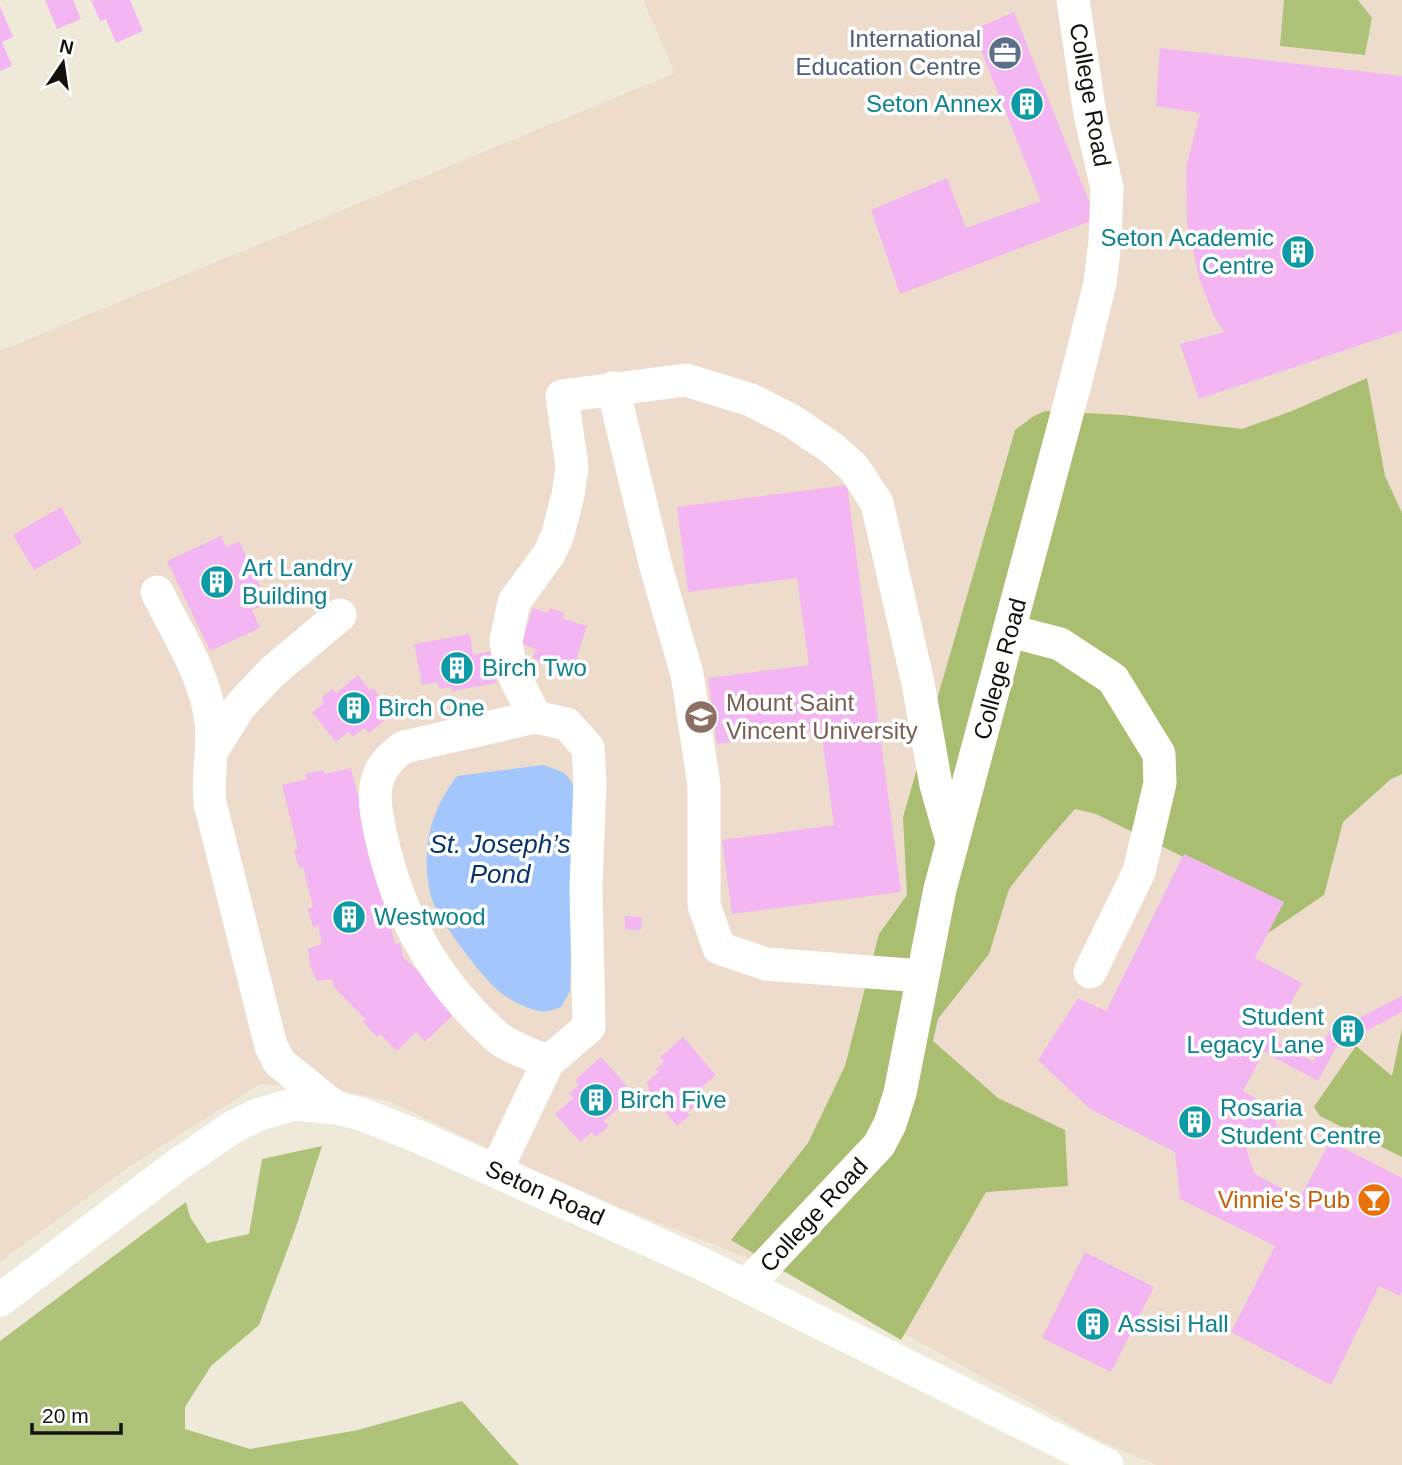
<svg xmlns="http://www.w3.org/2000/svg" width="1402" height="1465" viewBox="0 0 1402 1465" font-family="Arial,sans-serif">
	<rect width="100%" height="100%" fill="#efe9d9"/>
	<path fill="#eddccb" d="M 643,0 L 1402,0 L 1402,1465 L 1156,1465 L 1093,1437 L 807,1281 L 633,1213 L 525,1166 L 391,1102 L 333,1088 L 260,1084 L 130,1166 L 0,1262 L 0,351 L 675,73 Z"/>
	<path fill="#aec279" d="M 1284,0 L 1358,0 L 1372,18 L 1365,55 L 1280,46 Z
		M 322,1146 L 296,1227 L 259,1325 L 211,1366 L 185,1407 L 185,1429 L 250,1449 L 358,1430 L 462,1401 L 519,1465 L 0,1465 L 0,1341 L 186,1202 L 190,1217 L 207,1243 L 249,1234 L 262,1159 Z"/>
	<path fill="#a9be70" d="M 1367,378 L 1385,476 L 1402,513 L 1402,774 L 1391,779 L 1343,822 L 1324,895 L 1268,933 L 1215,941 L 1206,868 L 1096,814 L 1075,809 L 1046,842 L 1009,889 L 989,954 L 938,1019 L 933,1041 L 998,1098 L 1065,1130 L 1068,1186 L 986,1192 L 901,1340 L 731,1240 L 808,1143 L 845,1066 L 879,934 L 907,895 L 903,817 L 1015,430 L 1034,416 L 1045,411 L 1123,415 L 1242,429 L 1292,411 Z
		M 1402,1028 L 1402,1157 L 1320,1116 L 1314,1107 L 1356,1046 L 1392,1076 Z"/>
	<path fill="#a3c7fc" d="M 543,765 C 567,773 571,773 576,799 L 570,991 L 561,1007 C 554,1009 547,1013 540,1011 C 527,1009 512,1001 501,993 C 483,979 434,915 430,893 C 421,848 430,812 457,776 Z"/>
	<path fill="#f4b6f3" d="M 45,0 L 73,0 L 81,19 L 57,29 Z
		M 91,0 L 130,0 L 143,31 L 116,43 L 106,19 L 100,21 Z
		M 0,6 L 13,37 L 2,42 L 12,66 L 0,71 Z
		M 1014,12 L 1096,219 L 900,294 L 871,210 L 947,178 L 966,228 L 1041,201 L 973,30 Z
		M 1160,48 L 1402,76 L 1402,331 L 1199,399 L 1180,344 L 1224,332 L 1214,316 L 1200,281 L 1187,223 L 1186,168 L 1200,113 L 1156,106 Z
		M 847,485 L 901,892 L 732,914 L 722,840 L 834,825 L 821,730 L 717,744 L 708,678 L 809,665 L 797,578 L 688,592 L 677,507 Z
		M 61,507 L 82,543 L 34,570 L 13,535 Z
		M 221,536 L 226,547 L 239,541 L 268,603 L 252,610 L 260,628 L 210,651 L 167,561 Z
		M 533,608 L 548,613 L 550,608 L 564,613 L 562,618 L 587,626 L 570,678 L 545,670 L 548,663 L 533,658 L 536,649 L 521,644 Z
		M 470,634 L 473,655 L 492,651 L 497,683 L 452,691 L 451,687 L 439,689 L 438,682 L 422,685 L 414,644 Z
		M 358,675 L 370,690 L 373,688 L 394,713 L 369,733 L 364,728 L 353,737 L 348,732 L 336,742 L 312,713 L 324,703 L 321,698 L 332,689 L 336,693 Z
		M 351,768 L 395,944 L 400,943 L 403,957 L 418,971 L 421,969 L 457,1011 L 425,1042 L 416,1032 L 397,1051 L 380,1034 L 377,1037 L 363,1022 L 366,1020 L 334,987 L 332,979 L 317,981 L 310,966 L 308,949 L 322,944 L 318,926 L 313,927 L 308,909 L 313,907 L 303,867 L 299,868 L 294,850 L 298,849 L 282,785 L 307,779 L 305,774 L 323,770 L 325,774 Z
		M 1184,854 L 1284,902 L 1255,958 L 1302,983 L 1271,1039 L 1313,1061 L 1338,1015 L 1351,1022 L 1402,996 L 1402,1012 L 1337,1046 L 1318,1081 L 1264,1052 L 1243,1091 L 1271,1107 L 1280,1134 L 1245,1146 L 1255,1174 L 1300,1198 L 1330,1141 L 1402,1178 L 1402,1291 L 1400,1296 L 1379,1286 L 1331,1385 L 1231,1332 L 1275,1246 L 1180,1199 L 1175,1152 L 1090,1109 L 1038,1060 L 1078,998 L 1106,1011 Z
		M 625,916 L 642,917 L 641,930 L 625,929 Z
		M 683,1037 L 716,1075 L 693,1095 L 699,1102 L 687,1113 L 690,1115 L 677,1126 L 647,1091 L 650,1088 L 646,1083 L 659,1072 L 656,1069 L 664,1062 L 660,1057 Z
		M 601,1057 L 627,1086 L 617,1095 L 624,1103 L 604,1121 L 609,1126 L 596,1137 L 592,1132 L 580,1142 L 555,1114 L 573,1098 L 569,1093 L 579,1085 L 575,1080 Z
		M 1085,1252 L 1154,1287 L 1111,1372 L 1042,1338 Z"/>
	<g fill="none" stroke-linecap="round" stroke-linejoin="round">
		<path stroke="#fff" stroke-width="33" d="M 613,388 L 656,567 L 687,674 L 704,785 L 704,905 L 719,948 L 766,964 L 922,976
			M 157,592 C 177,633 206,676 211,722 C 214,749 207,775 210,803 L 271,1046 L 279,1062 L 336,1108
			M 1010,631 L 1060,644 L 1113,679 L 1159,754 L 1160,783 L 1139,872 L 1090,972
			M 535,717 L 510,667 L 506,641 L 514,602 L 549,554 L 558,534 L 568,495 L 572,467 L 562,396 L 686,380 L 751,400 L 792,421 L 833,449 L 854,468 L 877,503 L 918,683 L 936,785 L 952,841
			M 213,749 L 240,706 L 272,672 L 340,615
			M 496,1171 L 548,1062 L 589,1027 L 586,888 L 590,781 L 588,748 L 567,724 L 535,717 L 404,747 C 368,771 373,798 381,836 C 399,917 434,980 496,1036 C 509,1048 532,1054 548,1062
			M 747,1285 L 879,1145 L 890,1124 L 900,1093 L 940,889 L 1075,384 L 1100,283 L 1105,241 L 1107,188 L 1090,114 L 1073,0
			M 0,1300 L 176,1166 L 233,1127 L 257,1115 L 295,1104 L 336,1108 L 361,1114 L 419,1137 L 698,1262 L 1107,1465"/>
	</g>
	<defs>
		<g id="office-disc" transform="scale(1.75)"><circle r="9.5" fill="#5c6f8a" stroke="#fff"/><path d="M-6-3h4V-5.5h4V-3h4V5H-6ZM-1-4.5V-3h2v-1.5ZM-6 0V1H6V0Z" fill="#fff"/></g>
		<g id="building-disc" transform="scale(1.75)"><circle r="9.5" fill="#0f9aa8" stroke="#fff"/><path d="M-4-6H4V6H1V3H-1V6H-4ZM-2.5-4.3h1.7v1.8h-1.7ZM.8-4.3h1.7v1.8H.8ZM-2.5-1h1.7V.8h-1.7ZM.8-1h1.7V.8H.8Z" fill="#fff"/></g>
		<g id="university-disc" transform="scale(1.75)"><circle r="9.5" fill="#8d6e63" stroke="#fff"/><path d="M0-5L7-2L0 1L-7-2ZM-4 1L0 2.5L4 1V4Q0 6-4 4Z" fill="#fff"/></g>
		<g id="bar-disc" transform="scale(1.75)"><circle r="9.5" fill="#e8710a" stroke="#fff"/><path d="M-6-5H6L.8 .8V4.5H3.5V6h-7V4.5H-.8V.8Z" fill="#fff"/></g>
	</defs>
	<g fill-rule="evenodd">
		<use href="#office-disc" x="1005" y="53"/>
		<use href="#building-disc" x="1027" y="104"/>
		<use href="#building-disc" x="1298" y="252"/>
		<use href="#building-disc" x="217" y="582"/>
		<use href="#building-disc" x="457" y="668"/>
		<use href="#building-disc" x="354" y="708"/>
		<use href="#university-disc" x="701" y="717"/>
		<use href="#building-disc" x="349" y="917"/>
		<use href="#building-disc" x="1348" y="1031"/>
		<use href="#building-disc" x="596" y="1100"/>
		<use href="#building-disc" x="1195" y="1122"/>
		<use href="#bar-disc" x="1374" y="1200"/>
		<use href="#building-disc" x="1093" y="1324"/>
	</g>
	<g text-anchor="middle" stroke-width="7" stroke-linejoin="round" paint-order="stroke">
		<g font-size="24" fill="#4e5e75" stroke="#fff" text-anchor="end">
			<text x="981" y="47">International<tspan x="981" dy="28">Education Centre</tspan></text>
		</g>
		<g font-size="24" fill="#13110b" stroke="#fff">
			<text transform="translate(1090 95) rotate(80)" y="8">College Road</text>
			<text transform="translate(1000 669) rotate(-75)" y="8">College Road</text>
			<text transform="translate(545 1193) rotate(24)" y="8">Seton Road</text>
			<text transform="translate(814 1215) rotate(-47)" y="8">College Road</text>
		</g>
		<g font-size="24" fill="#0d838f" stroke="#fff" text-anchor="start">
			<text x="1002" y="112" text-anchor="end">Seton Annex</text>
			<text x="1274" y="246" text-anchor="end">Seton Academic<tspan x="1274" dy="28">Centre</tspan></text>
			<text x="242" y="576">Art Landry<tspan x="242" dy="28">Building</tspan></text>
			<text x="482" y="676">Birch Two</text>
			<text x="378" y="716">Birch One</text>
			<text x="374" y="925">Westwood</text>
			<text x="1324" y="1025" text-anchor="end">Student<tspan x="1324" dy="28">Legacy Lane</tspan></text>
			<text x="620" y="1108">Birch Five</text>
			<text x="1220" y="1116">Rosaria<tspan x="1220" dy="28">Student Centre</tspan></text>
			<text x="1118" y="1332">Assisi Hall</text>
		</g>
		<g font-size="24" fill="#785e54" stroke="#fff" text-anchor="start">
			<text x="726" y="711">Mount Saint<tspan x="726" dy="28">Vincent University</tspan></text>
		</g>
		<g font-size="24" fill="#c56008" stroke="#fff" text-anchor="end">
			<text x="1350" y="1208">Vinnie's Pub</text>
		</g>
		<g font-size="26" font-style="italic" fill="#08336c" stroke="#fff">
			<text x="500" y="853">St. Joseph’s<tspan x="500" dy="30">Pond</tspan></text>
		</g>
	</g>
	<g transform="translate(63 63) rotate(13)" stroke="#ffffff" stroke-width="5" paint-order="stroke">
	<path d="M0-5L12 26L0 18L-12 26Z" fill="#13110b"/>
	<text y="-10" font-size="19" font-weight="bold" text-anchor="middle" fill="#13110b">N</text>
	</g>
	<path d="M32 1423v10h89v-10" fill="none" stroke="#13110b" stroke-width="3.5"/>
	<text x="42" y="1423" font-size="21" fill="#13110b" stroke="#ffffff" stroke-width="5" paint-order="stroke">20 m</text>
</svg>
